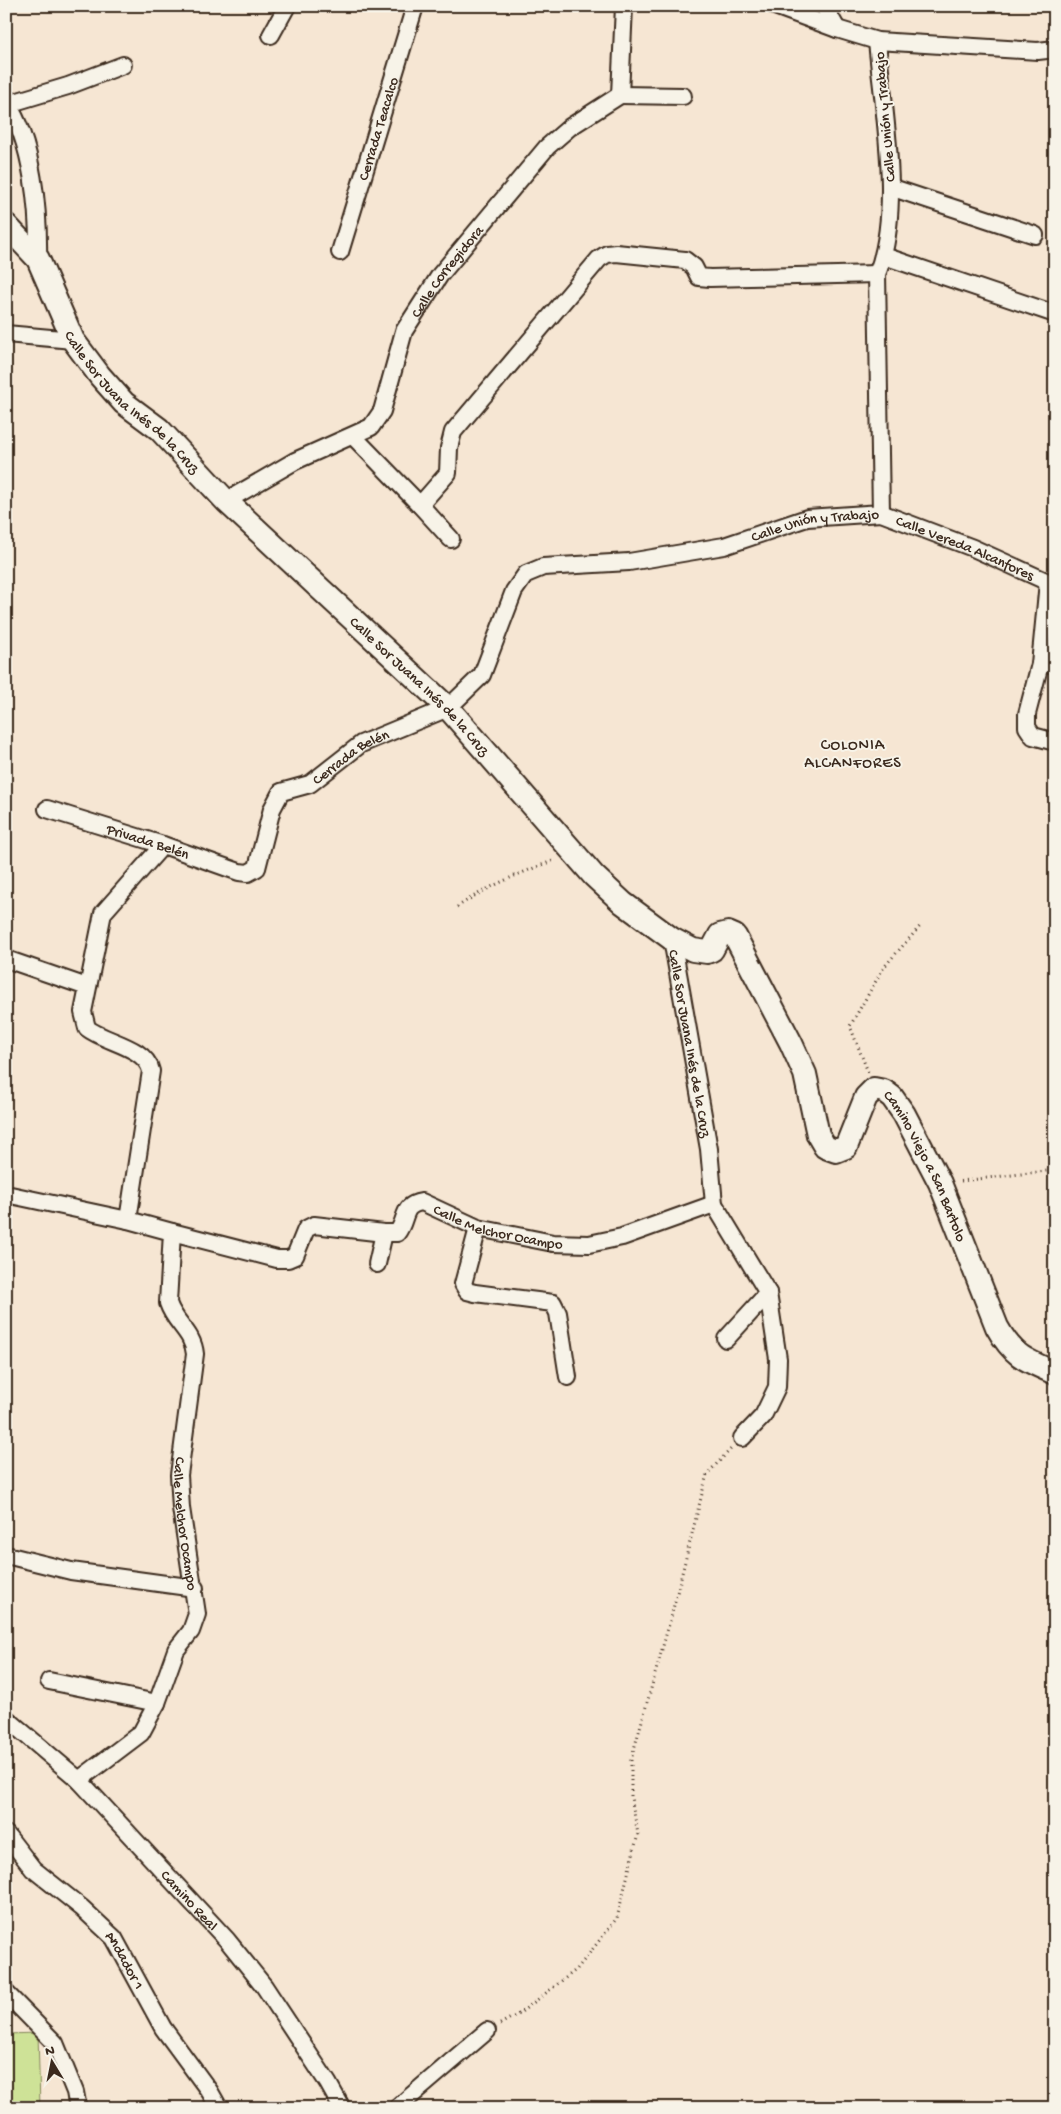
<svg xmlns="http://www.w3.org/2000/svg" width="1061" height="2114" viewBox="0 0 1061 2114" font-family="'Gochi Hand',sans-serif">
	<rect width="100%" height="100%" fill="#f6e6d3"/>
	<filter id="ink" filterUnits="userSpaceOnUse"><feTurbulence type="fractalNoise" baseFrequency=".02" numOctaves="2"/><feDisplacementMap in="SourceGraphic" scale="10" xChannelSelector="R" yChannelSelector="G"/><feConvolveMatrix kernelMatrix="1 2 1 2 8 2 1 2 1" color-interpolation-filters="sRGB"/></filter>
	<g filter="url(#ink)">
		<path fill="#cee297" stroke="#84865a" d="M 38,2033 L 40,2108 L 6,2108 L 6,2034 Z"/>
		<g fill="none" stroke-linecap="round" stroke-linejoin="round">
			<g stroke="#3b2a1e" stroke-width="20">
				<g id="street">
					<path d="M 775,6 L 837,29 L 877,41 L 1038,51 L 1055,49"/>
					<path d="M 824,6 L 837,29"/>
					<path d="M 271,35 L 287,6"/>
					<path d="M 620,95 L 624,6"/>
					<path d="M 620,95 L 683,96"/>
					<path d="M 6,102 C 33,141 39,212 38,259"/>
					<path d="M 8,104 L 68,86 L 123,65"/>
					<path d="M 890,187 L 1035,235"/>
					<path id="s1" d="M 340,252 L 415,6"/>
					<path d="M 884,256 L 1055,314"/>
					<path d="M 6,334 L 73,340"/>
					<path d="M 354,437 L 420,505"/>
					<path id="s2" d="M 226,501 L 295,461 L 371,427 L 382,411 L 404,331 L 440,275 L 547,147 L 570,127 L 620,95"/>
					<path id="s3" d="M 881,513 L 973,548 L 1048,582 L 1055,582"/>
					<path d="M 451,539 L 420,505 L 448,473 L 449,448 L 453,432 L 599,259 L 607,254 L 616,253 L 685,260 L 694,267 L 699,277 L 710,278 L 877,274"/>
					<path d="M 1048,582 L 1040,664 L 1027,714 L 1027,727 L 1033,736 L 1055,742"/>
					<path d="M 1040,664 L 1055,664"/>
					<path id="s4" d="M 47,809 L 163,845 L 239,872 L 248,873 L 257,868 L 272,809 L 281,792 L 310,784 L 361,744 L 448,708 L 482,675 L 514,591 L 526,574 L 543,567 L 629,562 L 724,546 L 807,518 L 881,513 L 877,274 C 903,209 883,110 877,41"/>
					<path id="s5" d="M 672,939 L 709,1149 L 714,1204 L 768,1293 L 778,1359 L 777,1387 L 763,1416 L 742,1438"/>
					<path d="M 6,959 L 87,987"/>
					<path id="s6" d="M 6,1194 L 128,1220 L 172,1232 L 168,1303 C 175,1324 193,1332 195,1354 L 179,1475 L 181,1508 L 197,1614 L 191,1631 L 176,1650 L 157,1703 L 141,1733 L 79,1780"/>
					<path d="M 128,1220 L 151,1071 C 145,1046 106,1043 87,1028 L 83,1012 L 103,913 L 163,845"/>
					<path d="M 478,1228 L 463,1284 L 467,1291 L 475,1293 L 553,1303 L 558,1313 L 568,1377"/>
					<path id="s7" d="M 172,1232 L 277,1259 L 288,1259 L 295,1256 L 306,1229 L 314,1225 L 384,1233 L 397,1233 C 408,1219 401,1205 422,1202 L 478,1228 L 553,1243 L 589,1244 L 622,1237 L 714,1204"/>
					<path d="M 377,1264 L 384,1233"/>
					<path d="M 726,1339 L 768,1293"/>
					<path d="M 6,1555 L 71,1571 L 195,1588"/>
					<path d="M 49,1681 L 157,1703"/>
					<path id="s8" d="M 6,1718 L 79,1780 L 227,1940 L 264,1986 L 328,2083 L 342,2108"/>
					<path id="s9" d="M 6,1834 L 33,1869 L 82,1908 L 114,1938 L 163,2028 L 210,2092 L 219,2108"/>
					<path d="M 6,1993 L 55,2043 L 75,2092 L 78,2108"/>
					<path d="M 397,2108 L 487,2031"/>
				</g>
			</g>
			<g stroke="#3b2a1e" stroke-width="26">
				<g id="secondary">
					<path id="s10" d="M 6,225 L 38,259 L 73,340 L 100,376 L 124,403 L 159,429 L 226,501 L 448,708 L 594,876 L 623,903 L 672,939 L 693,950 L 707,952 L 712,950 L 720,935 L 728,933 L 735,936 L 791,1043 L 805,1074 L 818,1135 L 825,1147 L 836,1151 L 846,1147 L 866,1097 L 874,1089 L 884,1091 L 892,1097 L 904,1114 L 940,1183 L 997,1327 C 1013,1356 1025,1360 1055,1373"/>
				</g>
			</g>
			<path stroke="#3b2a1e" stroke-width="3" stroke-dasharray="1 4" stroke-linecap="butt" d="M 457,907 C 488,886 520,873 555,860
				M 868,1072 L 850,1026 L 884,967 L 922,924
				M 961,1181 L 1055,1170
				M 500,2024 L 520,2013 L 577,1969 L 617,1918 L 638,1834 L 631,1797 L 631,1760 L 670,1621 L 707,1474 L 731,1449"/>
			<use href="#street" stroke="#f7f3e8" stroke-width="16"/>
			<use href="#secondary" stroke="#f7f3e8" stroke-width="22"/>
		</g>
	</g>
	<g text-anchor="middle" stroke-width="4" stroke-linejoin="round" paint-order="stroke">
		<g font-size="15" fill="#3b2a1e" stroke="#f7f3e8">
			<text transform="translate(884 117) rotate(-95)" y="5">Calle Unión y Trabajo</text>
			<text dy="5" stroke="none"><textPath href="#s1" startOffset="129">Cerrada Teacalco</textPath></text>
			<text dy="5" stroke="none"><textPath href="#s2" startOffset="339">Calle Corregidora</textPath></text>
			<text dy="5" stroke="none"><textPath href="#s10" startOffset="221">Calle Sor Juana Inés de la Cruz</textPath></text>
			<text dy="5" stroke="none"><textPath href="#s4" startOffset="944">Calle Unión y Trabajo</textPath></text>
			<text dy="5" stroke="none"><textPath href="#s3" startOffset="91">Calle Vereda Alcanfores</textPath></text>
			<text dy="5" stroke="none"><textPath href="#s10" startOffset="626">Calle Sor Juana Inés de la Cruz</textPath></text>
			<text dy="5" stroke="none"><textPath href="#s4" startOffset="381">Cerrada Belén</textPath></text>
			<text dy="5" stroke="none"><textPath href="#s4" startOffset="106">Privada Belén</textPath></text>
			<text dy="5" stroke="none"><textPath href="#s5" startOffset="106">Calle Sor Juana Inés de la Cruz</textPath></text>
			<text dy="5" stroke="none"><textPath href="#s10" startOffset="1476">Camino Viejo a San Bartolo</textPath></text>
			<text dy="5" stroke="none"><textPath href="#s7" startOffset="372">Calle Melchor Ocampo</textPath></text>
			<text dy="5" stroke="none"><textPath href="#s6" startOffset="471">Calle Melchor Ocampo</textPath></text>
			<text dy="5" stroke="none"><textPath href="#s8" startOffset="259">Camino Real</textPath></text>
			<text dy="5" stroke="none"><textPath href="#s9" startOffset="175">Andador 1</textPath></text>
		</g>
		<g font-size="16" letter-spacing="1" fill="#3b2a1e" stroke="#f7f3e8">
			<text x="853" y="749">COLONIA<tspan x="853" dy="18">ALCANFORES</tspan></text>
		</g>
	</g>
	<rect width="1061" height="2114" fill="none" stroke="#f7f3e8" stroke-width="25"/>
	<rect x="12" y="12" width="1036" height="2089" fill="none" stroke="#3b2a1e" stroke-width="2" filter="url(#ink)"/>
	<g transform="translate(52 2062) rotate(350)" stroke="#f7f3e8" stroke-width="4" paint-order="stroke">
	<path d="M0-4L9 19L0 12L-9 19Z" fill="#3b2a1e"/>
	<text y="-8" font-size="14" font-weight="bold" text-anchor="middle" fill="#3b2a1e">N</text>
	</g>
</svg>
